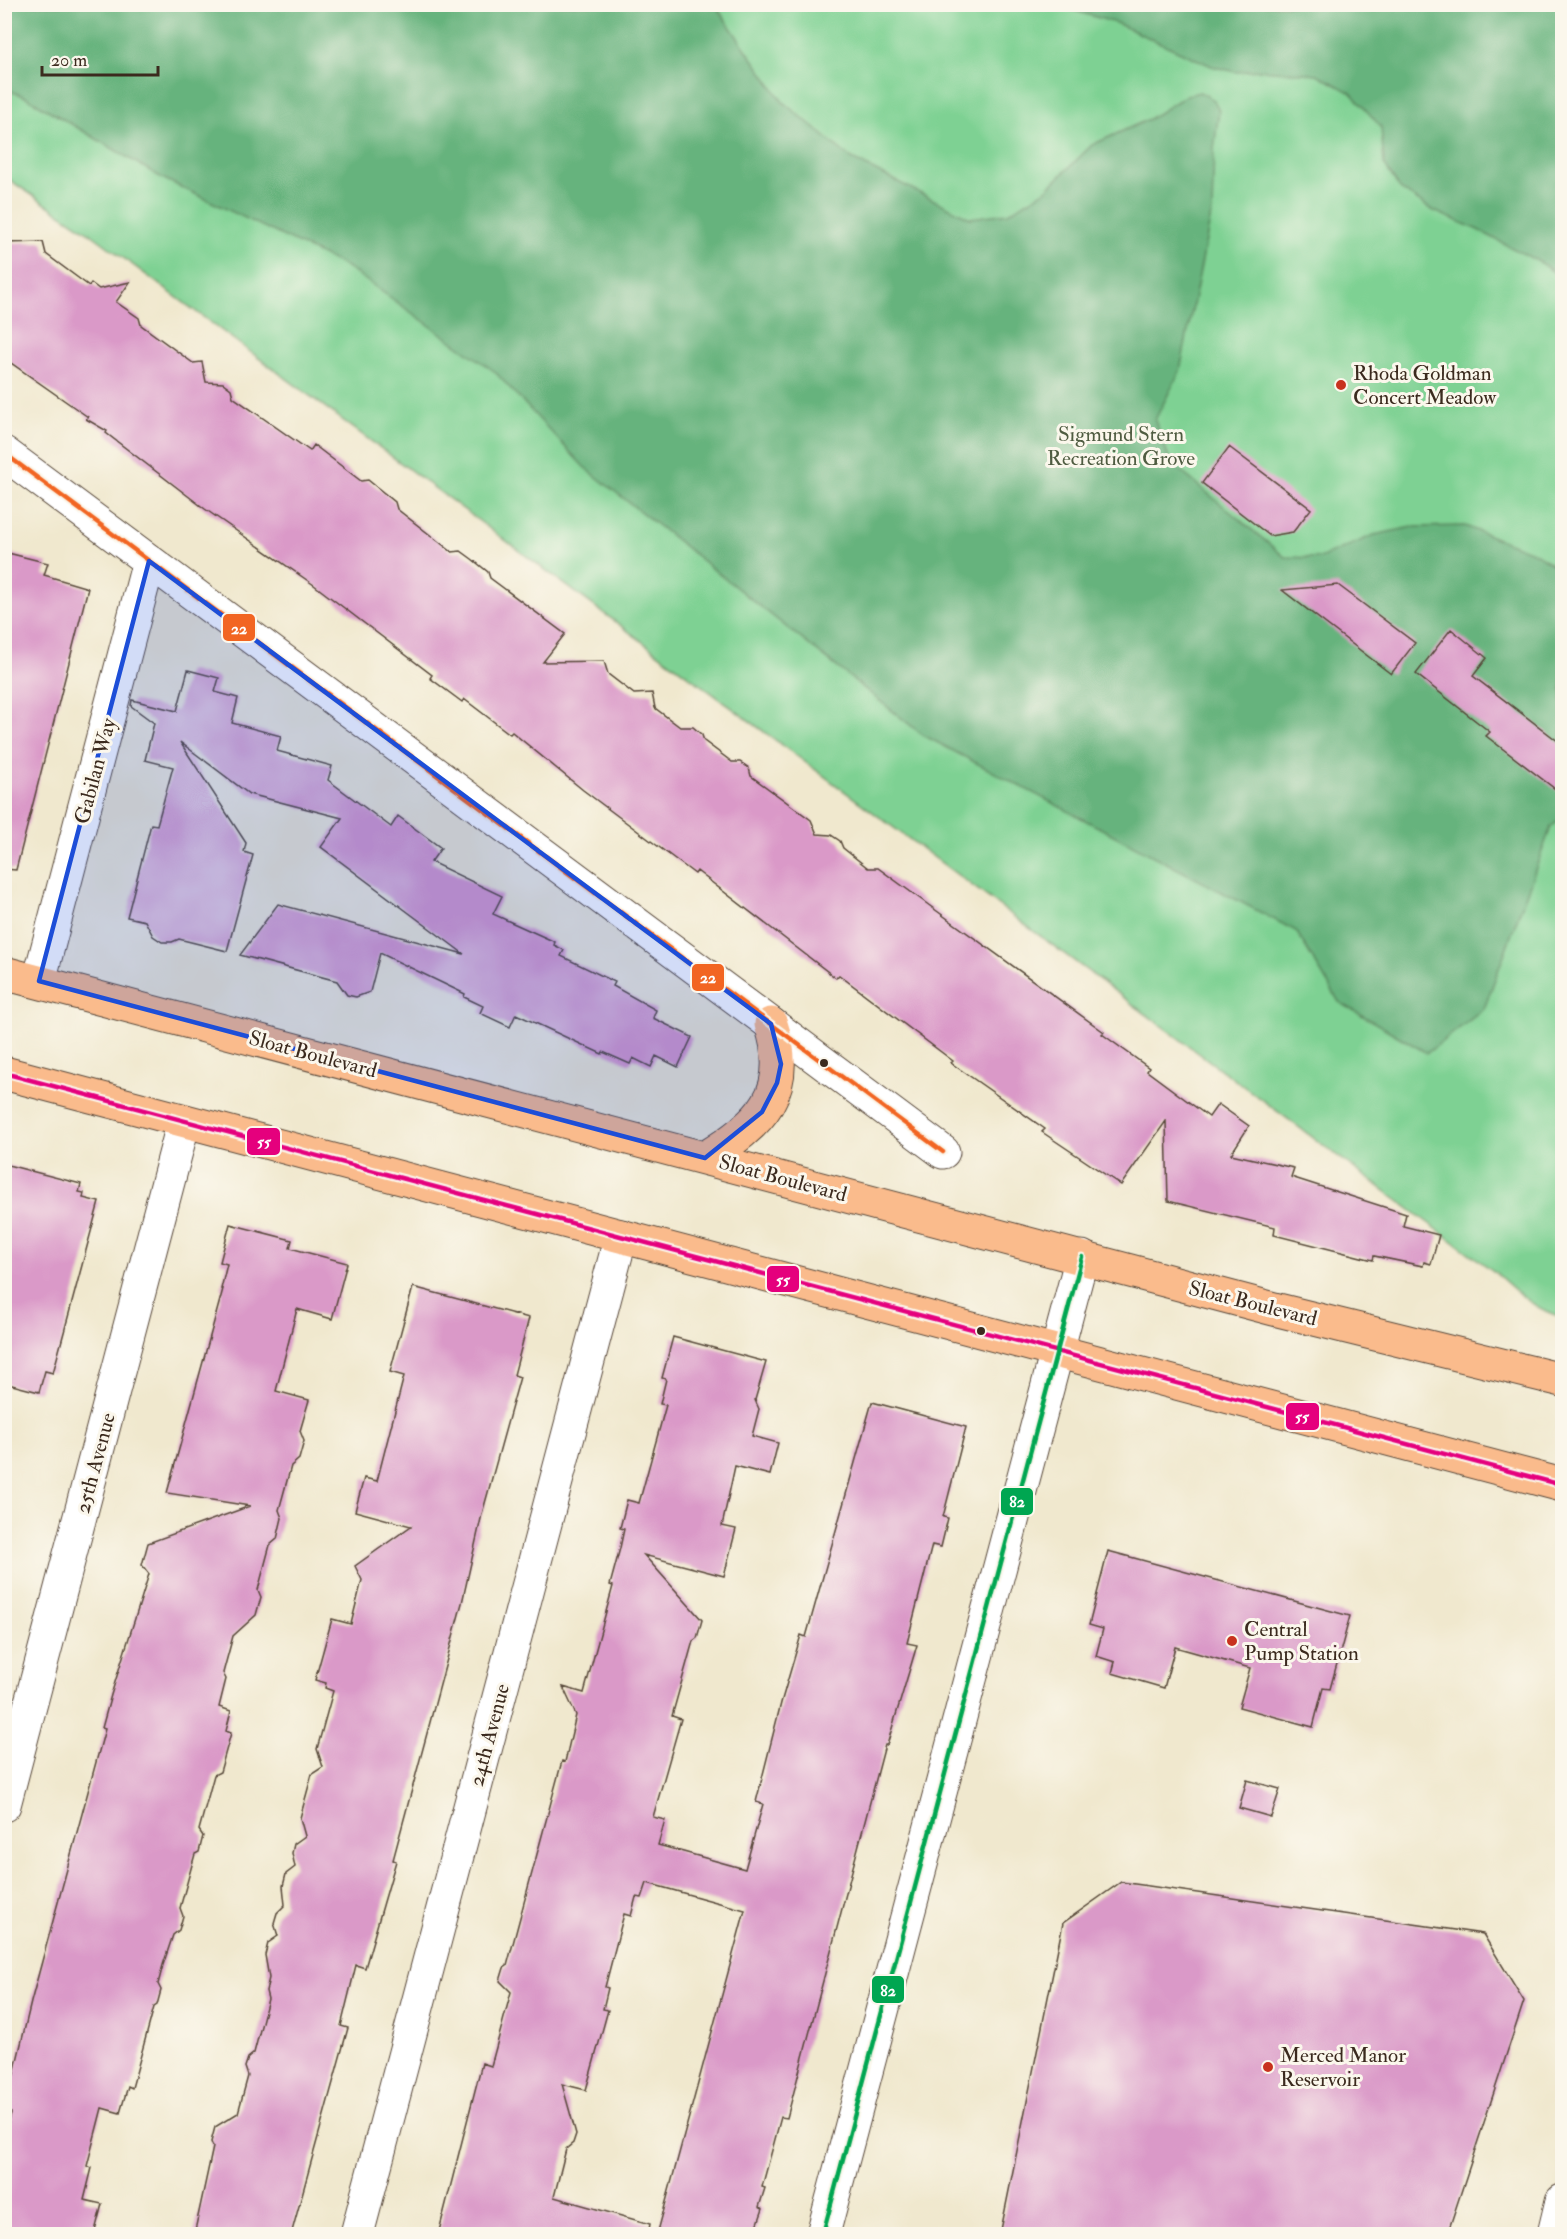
<svg xmlns="http://www.w3.org/2000/svg" width="1567" height="2239" viewBox="0 0 1567 2239" font-family="'IM FELL Double Pica',serif">
	<rect width="100%" height="100%" fill="#fbf7ec"/>
	<filter id="ink" filterUnits="userSpaceOnUse"><feTurbulence type="fractalNoise" baseFrequency=".0167" numOctaves="2"/><feDisplacementMap in="SourceGraphic" scale="12" xChannelSelector="R" yChannelSelector="G"/><feConvolveMatrix kernelMatrix="1 2 1 2 8 2 1 2 1" color-interpolation-filters="sRGB"/></filter>
	<filter id="wash" filterUnits="userSpaceOnUse"><feTurbulence type="fractalNoise" baseFrequency=".008" numOctaves="4" result="noise"/><feDisplacementMap in="SourceGraphic" scale="24" xChannelSelector="R" yChannelSelector="G"/><feGaussianBlur stdDeviation="1.35" result="paint"/><feColorMatrix in="noise" values="0 0 0 0 0 0 0 0 0 0 0 0 0 0 0 0 0 1.4 0 .05"/><feComposite in="paint" operator="in"/></filter>
	<g filter="url(#wash)">
		<rect width="100%" height="100%" fill="#f0e8ce"/>
		<path fill="#7ed193" stroke="#5c7e58" stroke-width="1.5" d="M 4,5 L 1562,5 L 1562,1317 C 1535,1310 1517,1292 1496,1273 L 91,234 L 5,177 Z"/>
		<path fill="#66b37d" stroke="#506e4e" stroke-width="1.5" d="M 4,5 L 715,5 L 783,102 L 852,159 L 970,218 L 1008,213 L 1045,191 L 1092,145 L 1149,119 L 1187,95 L 1200,92 L 1214,100 L 1219,111 L 1214,149 L 1212,210 L 1180,371 L 1155,420 L 1171,463 L 1285,557 L 1320,558 L 1374,535 L 1413,527 L 1465,526 L 1535,553 L 1562,571 L 1562,818 L 1551,827 L 1484,1009 L 1427,1053 L 1339,1002 L 1296,931 L 923,735 L 584,467 L 494,371 L 347,267 L 162,178 L 26,97 L 5,89 Z
			M 1055,5 L 1562,5 L 1562,279 L 1543,264 L 1478,230 L 1432,210 L 1400,189 L 1384,164 L 1381,127 L 1351,93 L 1317,74 L 1259,70 L 1237,72 L 1214,67 L 1116,23 Z"/>
		<g id="blocks">
			<path fill="#da99c8" d="M 43,242 L 46,254 L 89,286 L 91,283 L 99,289 L 130,282 L 116,302 L 139,318 L 141,325 L 193,363 L 202,362 L 206,382 L 223,383 L 231,389 L 233,397 L 310,451 L 314,445 L 361,481 L 368,480 L 395,502 L 397,509 L 452,552 L 461,551 L 472,559 L 488,572 L 490,578 L 565,634 L 543,662 L 604,661 L 608,674 L 634,694 L 652,693 L 655,708 L 680,727 L 693,727 L 702,735 L 704,741 L 732,762 L 740,762 L 749,768 L 751,776 L 811,820 L 817,834 L 831,835 L 840,841 L 843,848 L 868,868 L 878,868 L 930,906 L 1104,1032 L 1102,1034 L 1149,1068 L 1147,1071 L 1209,1117 L 1218,1104 L 1249,1126 L 1231,1154 L 1294,1168 L 1291,1177 L 1406,1214 L 1403,1226 L 1439,1235 L 1431,1264 L 1424,1262 L 1423,1266 L 1374,1256 L 1373,1260 L 1274,1235 L 1275,1227 L 1168,1201 L 1166,1121 L 1121,1185 L 1042,1132 L 1045,1129 L 951,1063 L 953,1061 L 839,975 L 836,978 L 697,871 L 695,874 L 583,790 L 512,732 L 510,734 L 464,699 L 462,702 L 430,678 L 432,675 L 314,585 L 205,509 L 106,433 L 107,431 L 86,419 L 88,417 L 4,358 L 4,243 Z
				M 1229,447 L 1311,509 L 1293,532 L 1270,536 L 1202,483 Z
				M 4,552 L 48,563 L 44,575 L 88,588 L 16,870 L 4,869 Z
				M 1338,585 L 1415,643 L 1391,674 L 1282,590 Z
				M 1451,629 L 1487,658 L 1473,676 L 1563,745 L 1563,795 L 1486,736 L 1490,732 L 1416,674 Z
				M 188,670 L 219,678 L 215,692 L 238,698 L 232,723 L 281,736 L 277,751 L 332,766 L 328,780 L 391,827 L 398,816 L 441,848 L 431,862 L 502,896 L 493,914 L 555,942 L 554,945 L 564,950 L 561,956 L 615,982 L 613,986 L 656,1010 L 653,1018 L 692,1037 L 678,1067 L 656,1056 L 651,1067 L 633,1058 L 630,1064 L 603,1052 L 602,1054 L 516,1014 L 510,1027 L 480,1013 L 483,1006 L 464,997 L 465,994 L 380,953 L 370,992 L 356,997 L 347,995 L 337,981 L 240,955 L 278,904 L 464,954 L 321,847 L 342,818 L 249,794 L 180,742 L 246,843 L 244,852 L 253,855 L 227,951 L 179,939 L 172,942 L 162,942 L 153,936 L 145,921 L 127,917 L 151,824 L 157,825 L 173,767 L 145,760 L 154,723 L 131,706 L 132,700 L 177,711 Z
				M 4,1164 L 81,1184 L 79,1192 L 84,1193 L 83,1198 L 99,1202 L 53,1373 L 45,1371 L 39,1392 L 4,1383 Z
				M 230,1224 L 292,1240 L 290,1248 L 347,1263 L 332,1319 L 297,1309 L 276,1391 L 309,1400 L 300,1431 L 304,1441 L 299,1459 L 291,1466 L 279,1510 L 282,1518 L 277,1539 L 270,1545 L 258,1590 L 261,1597 L 256,1615 L 233,1636 L 223,1673 L 226,1679 L 219,1707 L 231,1711 L 226,1731 L 231,1733 L 220,1772 L 214,1775 L 199,1830 L 203,1836 L 199,1852 L 195,1854 L 180,1908 L 183,1916 L 179,1930 L 173,1935 L 163,1965 L 158,1984 L 161,1990 L 157,2005 L 154,2007 L 132,2088 L 128,2086 L 120,2113 L 102,2108 L 87,2166 L 92,2168 L 84,2200 L 102,2204 L 94,2235 L 4,2235 L 4,2138 L 11,2113 L 5,2111 L 31,2002 L 105,1729 L 102,1728 L 111,1695 L 149,1574 L 142,1565 L 148,1543 L 250,1506 L 167,1493 L 223,1289 L 221,1289 L 227,1264 L 220,1262 Z
				M 413,1287 L 529,1318 L 514,1375 L 520,1377 L 482,1514 L 462,1603 L 393,1860 L 396,1861 L 384,1902 L 365,1968 L 356,1965 L 341,2026 L 348,2028 L 291,2235 L 194,2235 L 213,2147 L 211,2142 L 215,2127 L 238,2113 L 248,2076 L 245,2067 L 248,2058 L 254,2053 L 268,1999 L 266,1991 L 269,1978 L 265,1955 L 268,1943 L 278,1936 L 274,1923 L 277,1913 L 285,1905 L 283,1886 L 286,1874 L 295,1867 L 292,1853 L 294,1844 L 305,1836 L 300,1818 L 312,1774 L 323,1767 L 317,1749 L 333,1691 L 325,1688 L 326,1683 L 315,1680 L 332,1619 L 351,1624 L 362,1580 L 355,1566 L 411,1526 L 355,1511 L 364,1478 L 377,1481 L 404,1376 L 390,1372 Z
				M 673,1337 L 766,1362 L 755,1400 L 759,1409 L 752,1436 L 778,1443 L 770,1475 L 735,1466 L 722,1526 L 736,1529 L 724,1576 L 644,1555 L 702,1620 L 697,1638 L 693,1641 L 672,1716 L 681,1719 L 653,1817 L 665,1820 L 658,1845 L 745,1869 L 763,1804 L 756,1802 L 781,1703 L 801,1635 L 806,1637 L 872,1402 L 966,1427 L 943,1517 L 948,1518 L 941,1547 L 932,1545 L 907,1643 L 917,1645 L 887,1745 L 885,1745 L 787,2118 L 781,2117 L 762,2187 L 765,2188 L 759,2207 L 763,2209 L 754,2235 L 657,2235 L 745,1910 L 647,1883 L 642,1898 L 636,1897 L 631,1916 L 624,1914 L 605,1987 L 608,1988 L 603,2009 L 608,2010 L 586,2090 L 562,2084 L 576,2134 L 573,2143 L 566,2149 L 554,2197 L 650,2224 L 648,2235 L 438,2235 L 482,2063 L 491,2066 L 511,1992 L 500,1981 L 504,1968 L 507,1966 L 562,1761 L 565,1762 L 576,1715 L 563,1687 L 584,1693 L 613,1586 L 610,1585 L 620,1548 L 624,1529 L 620,1528 L 627,1500 L 639,1503 L 666,1405 L 660,1404 L 666,1379 L 662,1378 Z
				M 1108,1551 L 1350,1616 L 1330,1689 L 1323,1688 L 1313,1727 L 1239,1707 L 1250,1668 L 1175,1647 L 1164,1688 L 1112,1673 L 1115,1662 L 1096,1656 L 1103,1629 L 1089,1625 Z
				M 1247,1780 L 1280,1789 L 1271,1817 L 1239,1808 Z
				M 1121,1882 L 1483,1934 L 1524,2001 L 1447,2235 L 1000,2235 L 1063,1923 Z"/>
		</g>
	</g>
	<g filter="url(#ink)">
		<use href="#blocks" fill-opacity="0" stroke="#564638" stroke-width="1.5"/>
		<g fill="none" stroke-linecap="round" stroke-linejoin="round">
			<g stroke="#564638" stroke-width="35">
				<path id="street" d="M 4,453 L 943,1152
					M 39,981 L 149,561
					M 4,1805 L 184,1121
					M 357,2234 L 621,1236
					M 823,2234 L 1082,1257
					M 1554,2234 L 1562,2201"/>
			</g>
			<g stroke="#564638" stroke-width="35">
				<path id="primary" d="M 4,973 L 1274,1309 L 1562,1380
					M 4,1073 L 1562,1485
					M 705,1158 C 761,1124 794,1092 771,1024"/>
			</g>
			<use href="#street" stroke="#fff" stroke-width="33"/>
			<use href="#primary" stroke="#fabb8c" stroke-width="33"/>
			<g stroke="#fbf7ec" stroke-width="9">
				<path id="bus-1" d="M 4,453 L 943,1152"/>
			</g>
			<g stroke="#fbf7ec" stroke-width="9">
				<path id="bus-2" d="M 4,1073 L 1562,1485"/>
			</g>
			<g stroke="#fbf7ec" stroke-width="9">
				<path id="bus-3" d="M 823,2234 L 1082,1257"/>
			</g>
			<use href="#bus-1" stroke="#f26522" stroke-width="4.5"/>
			<use href="#bus-2" stroke="#e5007d" stroke-width="4.5"/>
			<use href="#bus-3" stroke="#00a651" stroke-width="4.5"/>
		</g>
	</g>
	<path fill="#1d4ed8" fill-opacity="0.2" stroke="#1d4ed8" stroke-width="4.5" stroke-linejoin="round" d="M 149,561 L 771,1024 L 781,1064 L 777,1083 L 762,1112 L 705,1158 L 39,981 Z"/>
	<g fill="#c8321e" stroke="#fbf7ec" stroke-width="2">
		<circle cx="1341" cy="385" r="6"/>
		<circle cx="1232" cy="1641" r="6"/>
		<circle cx="1268" cy="2067" r="6"/>
	</g>
	<g fill="#3b2a1e" stroke="#fbf7ec" stroke-width="2">
		<circle cx="824" cy="1063" r="5"/>
		<circle cx="981" cy="1331" r="5"/>
	</g>
	<g text-anchor="middle" stroke-width="6" stroke-linejoin="round" paint-order="stroke">
		<g font-size="21" fill="#3b2a1e" stroke="#fbf7ec" text-anchor="start">
			<text x="1353" y="380">Rhoda Goldman<tspan x="1353" dy="24">Concert Meadow</tspan></text>
			<text x="1244" y="1636">Central<tspan x="1244" dy="24">Pump Station</tspan></text>
			<text x="1280" y="2062">Merced Manor<tspan x="1280" dy="24">Reservoir</tspan></text>
		</g>
		<g font-size="21" fill="#4f5c41" stroke="#fbf7ec">
			<text x="1121" y="441">Sigmund Stern<tspan x="1121" dy="24">Recreation Grove</tspan></text>
		</g>
		<g font-size="21" fill="#3b2a1e" stroke="#fbf7ec">
			<text transform="translate(95 771) rotate(-75)" y="7">Gabilan Way</text>
			<text transform="translate(313 1054) rotate(15)" y="7">Sloat Boulevard</text>
			<text transform="translate(783 1178) rotate(15)" y="7">Sloat Boulevard</text>
			<text transform="translate(1253 1303) rotate(14)" y="7">Sloat Boulevard</text>
			<text transform="translate(95 1463) rotate(-75)" y="7">25th Avenue</text>
			<text transform="translate(489 1735) rotate(-75)" y="7">24th Avenue</text>
		</g>
	</g>
	<g stroke="#fbf7ec" stroke-width="2">
		<rect x="222" y="613" width="34" height="29" rx="6" fill="#f26522"/>
		<rect x="691" y="963" width="34" height="29" rx="6" fill="#f26522"/>
		<rect x="246" y="1127" width="35" height="29" rx="6" fill="#e5007d"/>
		<rect x="766" y="1265" width="34" height="28" rx="6" fill="#e5007d"/>
		<rect x="1285" y="1402" width="35" height="29" rx="6" fill="#e5007d"/>
		<rect x="1000" y="1487" width="34" height="29" rx="6" fill="#00a651"/>
		<rect x="871" y="1975" width="34" height="29" rx="6" fill="#00a651"/>
	</g>
	<g font-size="16" text-anchor="middle" font-weight="bold" fill="#fff">
		<text x="239" y="634">22</text>
		<text x="708" y="983">22</text>
		<text x="264" y="1147">55</text>
		<text x="783" y="1285">55</text>
		<text x="1302" y="1422">55</text>
		<text x="1017" y="1507">82</text>
		<text x="888" y="1996">82</text>
	</g>
	<rect width="1567" height="2239" fill="none" stroke="#fbf7ec" stroke-width="24"/>
	<path d="M42 66v9h116v-9" fill="none" stroke="#3b2a1e" stroke-width="3"/>
	<text x="51" y="66" font-size="18" fill="#3b2a1e" stroke="#fbf7ec" stroke-width="4.5" paint-order="stroke">20 m</text>
</svg>
